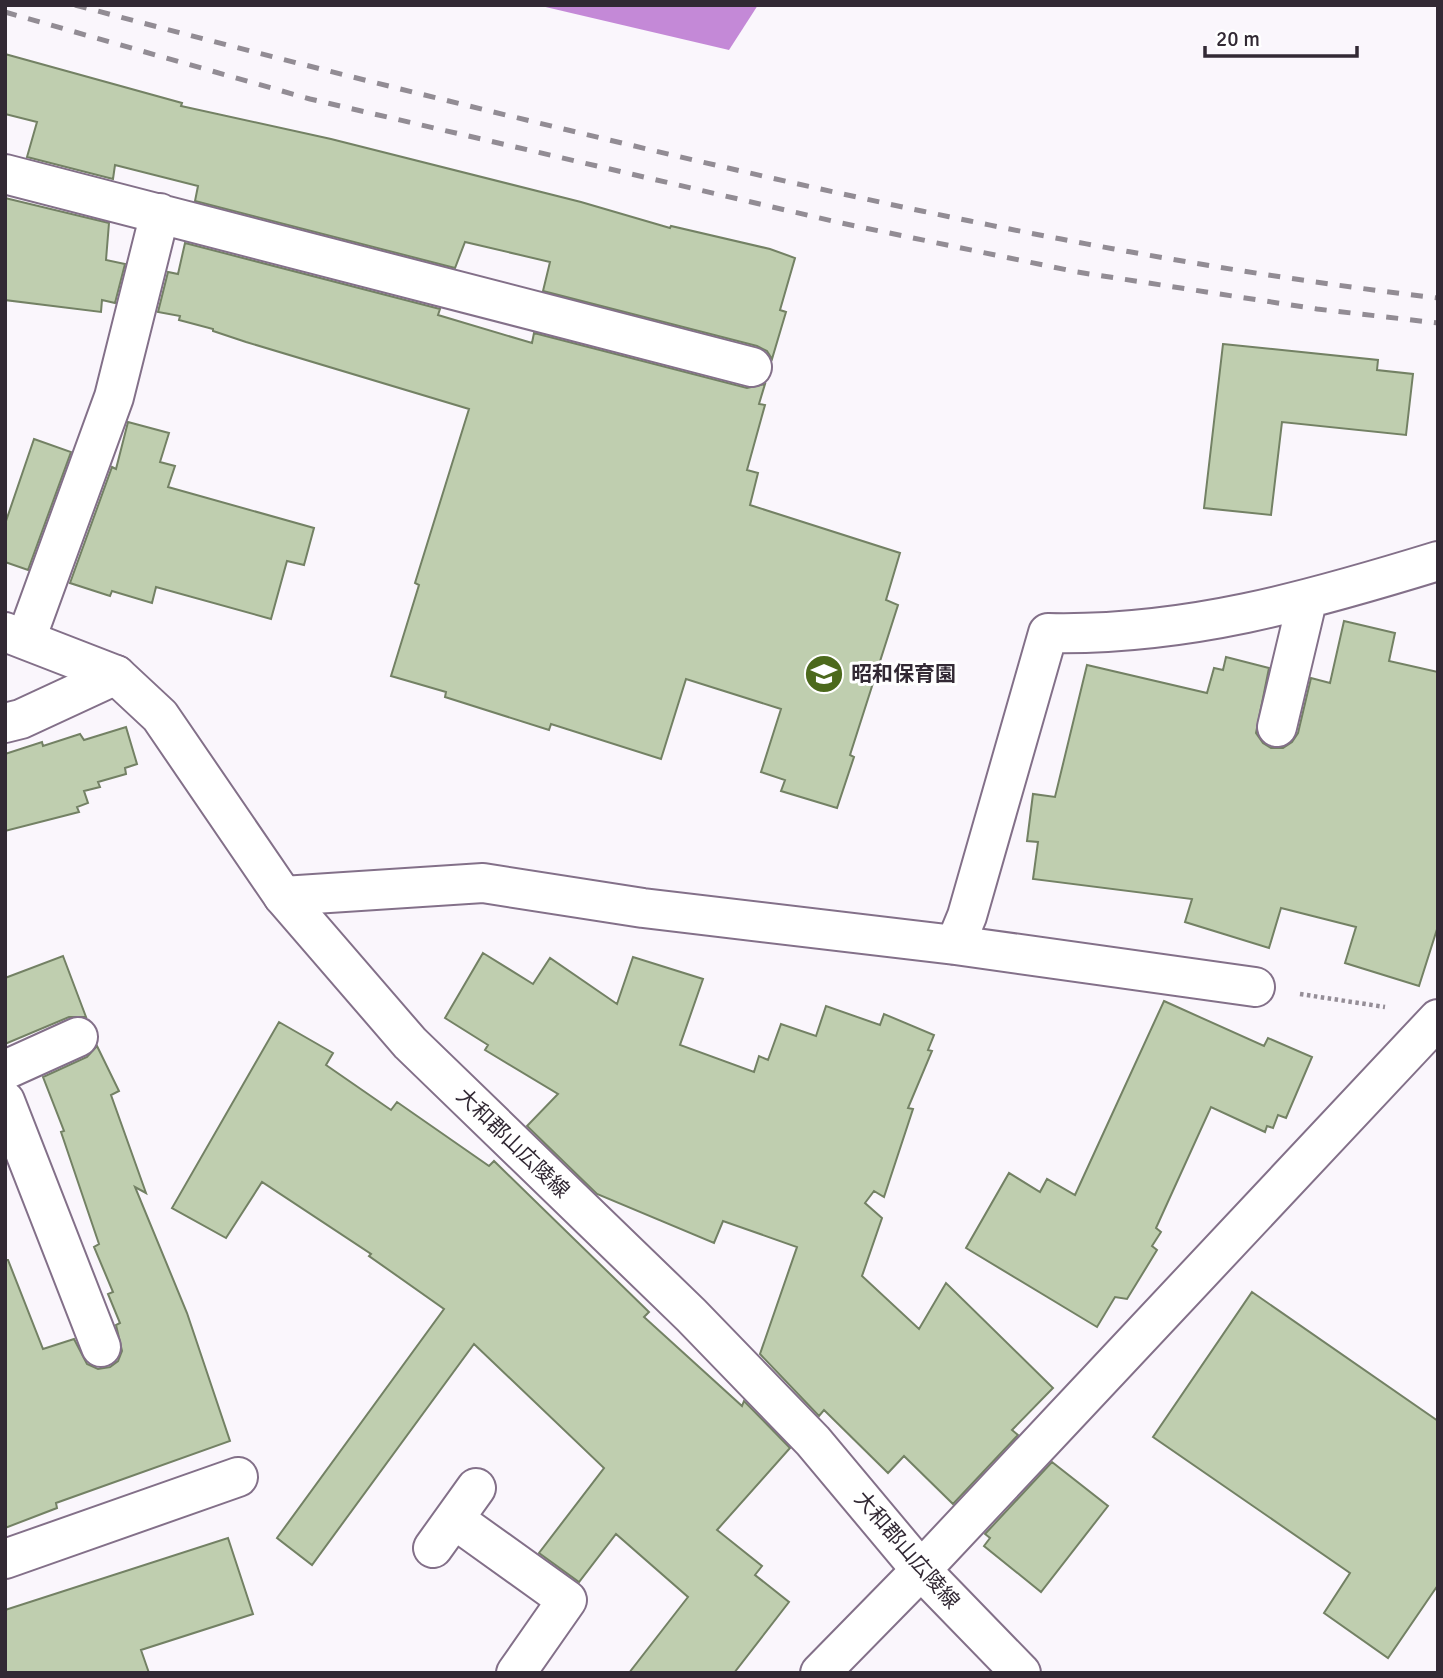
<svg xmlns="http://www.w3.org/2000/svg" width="1443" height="1678" viewBox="0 0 1443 1678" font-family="Signika,'Noto Sans JP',sans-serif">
	<rect width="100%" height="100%" fill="#faf6fc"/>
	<path fill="#c489d7" d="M 537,5 L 758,5 L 729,50 Z"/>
	<path fill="#bfceaf" stroke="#738164" stroke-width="2" d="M 5,54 L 182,103 L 181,106 L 331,139 L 581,202 L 670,228 L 671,226 L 770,249 L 795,258 L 780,310 L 786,312 L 772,359 L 767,351 L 757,346 L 543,291 L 550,262 L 465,242 L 455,268 L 195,201 L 198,186 L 115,165 L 113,179 L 27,157 L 37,122 L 5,114 Z
		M 5,198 L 109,223 L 106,260 L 125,264 L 115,303 L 102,300 L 101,312 L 5,300 Z
		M 185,243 L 440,309 L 438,315 L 532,343 L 534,333 L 747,388 L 765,384 L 759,404 L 765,405 L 747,470 L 758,473 L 750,505 L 900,553 L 886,600 L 898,605 L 850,755 L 854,757 L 837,808 L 781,791 L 785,780 L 761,772 L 781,709 L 686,679 L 661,759 L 551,724 L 549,730 L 445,697 L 446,692 L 391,676 L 419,585 L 415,583 L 469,409 L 246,342 L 213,331 L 213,329 L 179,320 L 180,316 L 158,312 L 168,272 L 178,274 Z
		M 1223,344 L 1378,360 L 1377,370 L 1413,374 L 1406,435 L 1282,422 L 1271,515 L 1204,508 Z
		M 128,422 L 169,433 L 160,462 L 175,466 L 168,487 L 314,528 L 304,565 L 287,561 L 271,619 L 156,587 L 152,603 L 112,591 L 110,596 L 70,583 L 112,467 L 116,469 Z
		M 34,439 L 71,452 L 28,570 L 5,562 L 5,524 Z
		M 1344,621 L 1395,633 L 1389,661 L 1438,672 L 1438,926 L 1419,986 L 1345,963 L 1356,927 L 1281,908 L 1269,948 L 1185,922 L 1192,899 L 1033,879 L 1038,842 L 1027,841 L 1033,794 L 1055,797 L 1087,665 L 1207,693 L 1214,668 L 1223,670 L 1226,657 L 1269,668 L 1256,733 L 1263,743 L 1271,748 L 1283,748 L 1292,742 L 1298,733 L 1311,678 L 1330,683 Z
		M 126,727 L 137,764 L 125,768 L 126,774 L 98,782 L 100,787 L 84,791 L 88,803 L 77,807 L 79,812 L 5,831 L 5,754 L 42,742 L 43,746 L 80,734 L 84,740 Z
		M 483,953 L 533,984 L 550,958 L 617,1004 L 633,957 L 703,979 L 680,1045 L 754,1072 L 759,1056 L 768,1060 L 781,1024 L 816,1036 L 826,1006 L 880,1025 L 884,1014 L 934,1035 L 928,1050 L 932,1051 L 908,1108 L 913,1109 L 884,1197 L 874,1191 L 865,1203 L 882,1218 L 862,1276 L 919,1329 L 946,1283 L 1053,1388 L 1012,1430 L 1018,1435 L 953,1504 L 904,1456 L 888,1473 L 824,1410 L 819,1416 L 760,1354 L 797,1247 L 723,1221 L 714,1243 L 597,1194 L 527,1126 L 558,1094 L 485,1050 L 488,1045 L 445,1018 Z
		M 63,956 L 86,1017 L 69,1017 L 5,1044 L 5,978 Z
		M 1164,1001 L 1264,1046 L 1268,1038 L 1312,1057 L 1286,1118 L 1278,1115 L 1273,1128 L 1267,1126 L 1265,1132 L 1211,1107 L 1156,1228 L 1161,1232 L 1152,1246 L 1157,1250 L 1127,1299 L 1115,1297 L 1097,1327 L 966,1248 L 1009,1173 L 1040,1192 L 1047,1179 L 1075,1195 Z
		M 279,1022 L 333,1053 L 326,1065 L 391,1110 L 397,1102 L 489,1166 L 494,1161 L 649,1312 L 644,1317 L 742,1406 L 744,1401 L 790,1448 L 717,1530 L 762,1566 L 755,1575 L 789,1602 L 734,1673 L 629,1673 L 688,1597 L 616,1534 L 579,1582 L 539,1553 L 604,1468 L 474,1344 L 312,1565 L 277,1538 L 444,1309 L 369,1256 L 371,1254 L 262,1182 L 226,1238 L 172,1208 Z
		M 97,1046 L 119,1091 L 111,1095 L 146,1193 L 135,1187 L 187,1313 L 230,1441 L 56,1503 L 57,1508 L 5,1528 L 5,1260 L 8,1260 L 43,1349 L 74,1339 L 87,1364 L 98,1369 L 110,1367 L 118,1361 L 122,1351 L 116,1325 L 120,1323 L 108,1294 L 113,1292 L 94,1247 L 99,1244 L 61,1132 L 64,1131 L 43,1077 L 87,1057 Z
		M 1252,1292 L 1438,1421 L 1438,1585 L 1388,1658 L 1324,1613 L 1350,1573 L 1153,1437 Z
		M 1052,1462 L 1108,1506 L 1041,1592 L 984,1546 L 990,1538 L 985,1534 Z
		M 228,1538 L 253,1614 L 141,1650 L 149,1673 L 5,1673 L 5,1610 Z"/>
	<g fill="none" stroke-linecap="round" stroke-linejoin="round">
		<g stroke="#837089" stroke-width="42">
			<path id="minor" d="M 5,174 L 752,367
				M 26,639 L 114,397 L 160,213
				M 1277,727 L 1307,601
				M 283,896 L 483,883 L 643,908 L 955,945 L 1255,987
				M 955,945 L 967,916 L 1048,633 C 1185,636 1308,601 1438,561
				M 5,1070 L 78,1037
				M 5,1101 L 101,1347
				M 454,1519 L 567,1600 L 516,1673
				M 433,1548 L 476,1488
				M 5,1559 L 238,1477
				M 820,1673 L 921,1570 L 1438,1019"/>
		</g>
		<g stroke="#837089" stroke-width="42">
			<path id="tertiary" d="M 5,723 L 21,719 L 116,675"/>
		</g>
		<g stroke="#837089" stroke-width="42">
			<path id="secondary" d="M 5,632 L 116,675 L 160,716 L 283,896 L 410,1043 L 691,1315 L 813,1441 L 921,1570 L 1021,1673"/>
		</g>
		<path stroke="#958e97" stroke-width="4.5" stroke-dasharray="3.5 3.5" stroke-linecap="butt" d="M 1300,994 L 1385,1007"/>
		<use href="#minor" stroke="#fff" stroke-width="38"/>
		<use href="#tertiary" stroke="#fff" stroke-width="38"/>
		<use href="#secondary" stroke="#fff" stroke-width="38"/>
		<path stroke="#928c94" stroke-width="5" stroke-dasharray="12 12" stroke-linecap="butt" d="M 75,5 C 258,54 442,100 626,144 C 894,208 1164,266 1438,298
			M 5,12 L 310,99 L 841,223 L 1077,272 L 1317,309 L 1438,323"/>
	</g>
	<defs>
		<g id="school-disc" transform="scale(2.0125)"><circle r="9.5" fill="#4c691c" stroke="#fff"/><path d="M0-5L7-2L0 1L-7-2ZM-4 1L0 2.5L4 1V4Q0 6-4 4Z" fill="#fff"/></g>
	</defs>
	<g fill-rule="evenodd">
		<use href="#school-disc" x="824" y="674"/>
	</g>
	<g text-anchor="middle" stroke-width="6" stroke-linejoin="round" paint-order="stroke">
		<g font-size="21" font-weight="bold" fill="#322934" stroke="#fff" text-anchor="start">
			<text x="851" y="681">昭和保育園</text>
		</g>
		<g font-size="21" fill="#322934" stroke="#fff">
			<text transform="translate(513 1143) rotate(44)" y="7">大和郡山広陵線</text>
			<text transform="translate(907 1550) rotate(49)" y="7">大和郡山広陵線</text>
		</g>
	</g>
	<rect width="1443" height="1678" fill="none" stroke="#322934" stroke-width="14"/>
	<path d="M1205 46v10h152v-10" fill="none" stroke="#322934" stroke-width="3.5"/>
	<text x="1216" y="46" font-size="21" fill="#322934" stroke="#ffffff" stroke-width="5" paint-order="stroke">20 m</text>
</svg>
